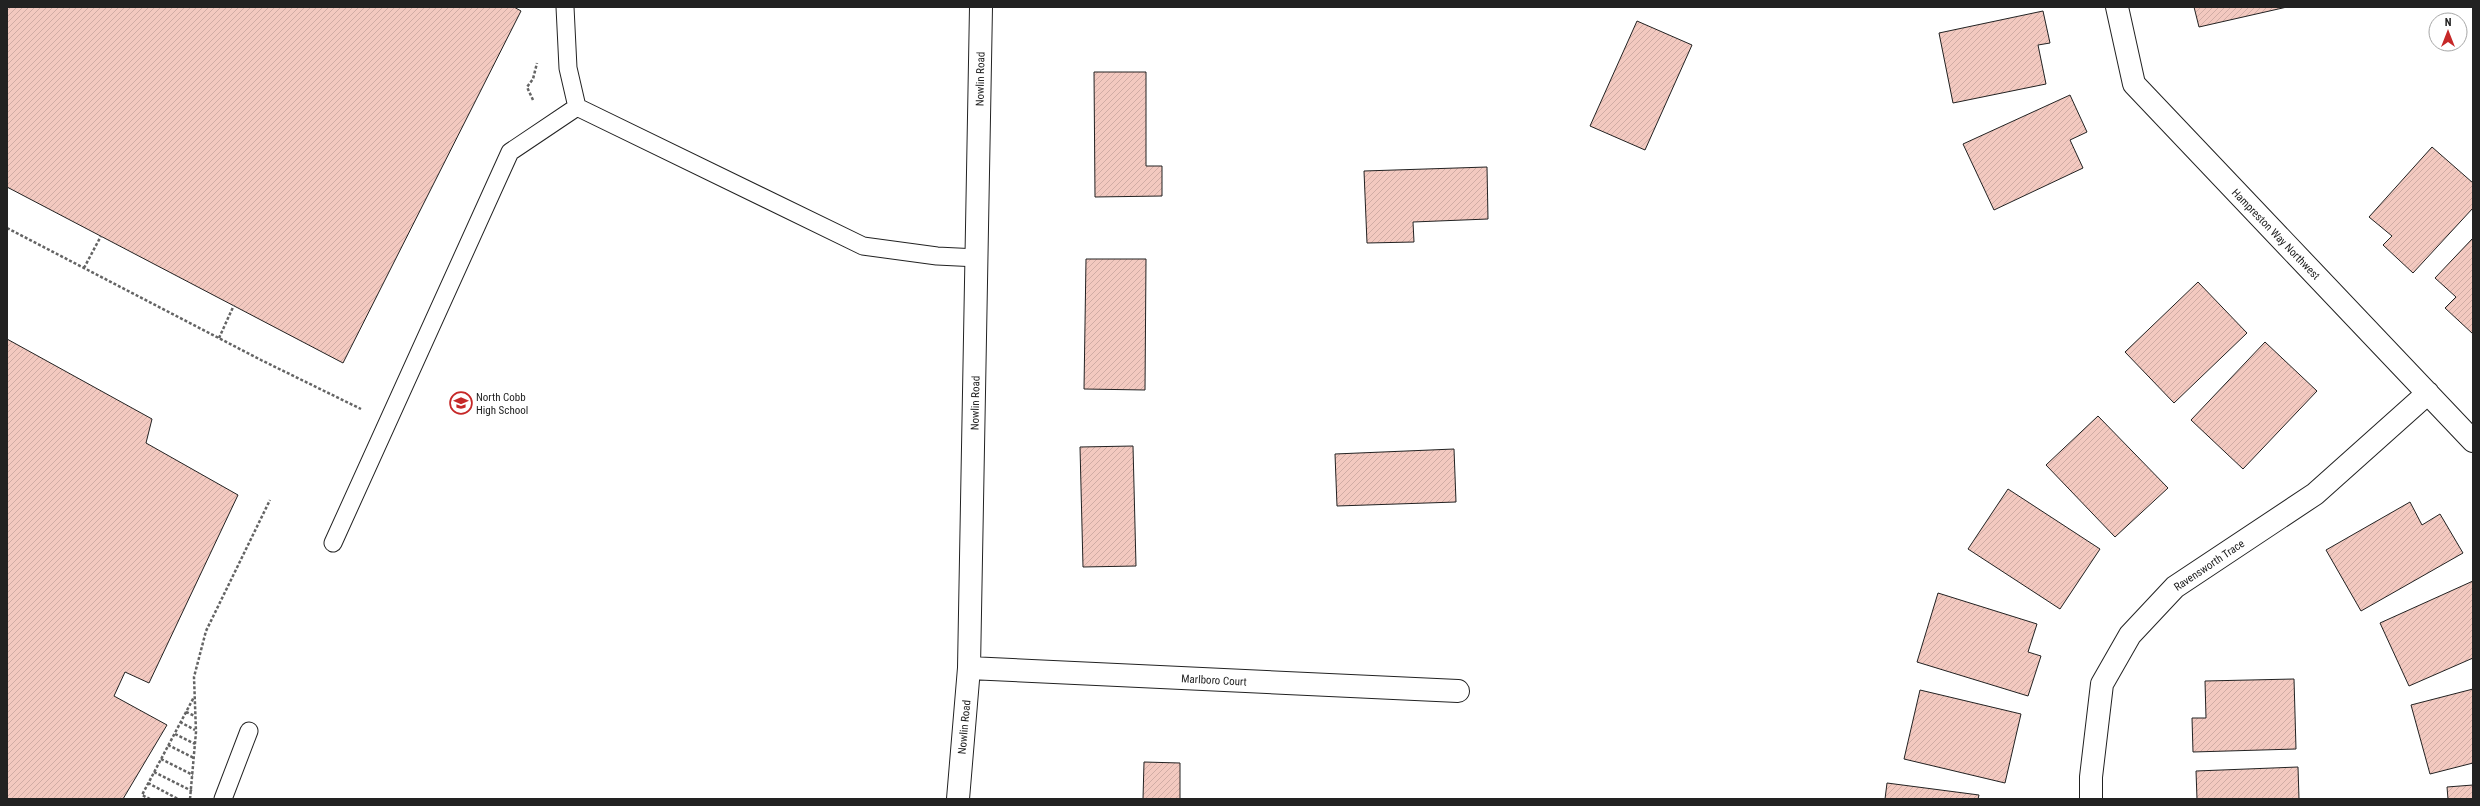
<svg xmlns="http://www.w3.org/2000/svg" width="2480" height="806" viewBox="0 0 2480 806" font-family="'Roboto Condensed',sans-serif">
	<defs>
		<pattern id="building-hatch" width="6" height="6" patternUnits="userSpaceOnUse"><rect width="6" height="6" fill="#f3c9c0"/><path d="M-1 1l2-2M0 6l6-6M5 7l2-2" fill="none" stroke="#d0aca5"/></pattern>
	</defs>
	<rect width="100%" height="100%" fill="#fff"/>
	<path fill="url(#building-hatch)" stroke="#222" d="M 7,7 L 514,7 L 521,11 L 343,363 L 7,187 Z
		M 2194,7 L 2287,7 L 2199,27 Z
		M 2043,11 L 2050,43 L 2038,45 L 2046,84 L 1953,103 L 1939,33 Z
		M 1637,21 L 1692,45 L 1645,150 L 1590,126 Z
		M 1094,72 L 1146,72 L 1146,166 L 1162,166 L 1162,196 L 1095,197 Z
		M 2070,95 L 2087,132 L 2070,140 L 2083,168 L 1994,210 L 1963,144 Z
		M 2432,147 L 2473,183 L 2473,208 L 2413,273 L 2383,245 L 2392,236 L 2369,217 Z
		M 1487,167 L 1488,219 L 1413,222 L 1414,242 L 1367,243 L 1364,171 Z
		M 2473,238 L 2473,334 L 2445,308 L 2456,297 L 2435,278 Z
		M 1086,259 L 1146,259 L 1145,390 L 1084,389 Z
		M 2198,282 L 2247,333 L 2174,403 L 2125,352 Z
		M 7,339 L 152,419 L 146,443 L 238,495 L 149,683 L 125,672 L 114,696 L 167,725 L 123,799 L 7,799 Z
		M 2265,342 L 2317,391 L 2243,469 L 2191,420 Z
		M 2098,416 L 2168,488 L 2115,537 L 2046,465 Z
		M 1133,446 L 1136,566 L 1083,567 L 1080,447 Z
		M 1454,449 L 1456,502 L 1337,506 L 1335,454 Z
		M 2008,489 L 2100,549 L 2060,609 L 1968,549 Z
		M 2410,502 L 2422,525 L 2440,514 L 2463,553 L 2361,611 L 2326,550 Z
		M 2473,581 L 2473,658 L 2409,686 L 2380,623 Z
		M 1938,593 L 2037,624 L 2028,652 L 2041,656 L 2028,696 L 1917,662 Z
		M 2294,679 L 2296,749 L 2193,752 L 2192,718 L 2206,718 L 2205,681 Z
		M 2473,689 L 2473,763 L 2430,774 L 2411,705 Z
		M 1920,690 L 2021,714 L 2005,783 L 1904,759 Z
		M 1144,762 L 1180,763 L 1180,799 L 1143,799 Z
		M 2298,767 L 2299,799 L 2197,799 L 2196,771 Z
		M 1887,783 L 1979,795 L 1978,799 L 1885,799 Z
		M 2473,785 L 2473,799 L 2448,799 L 2447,787 Z"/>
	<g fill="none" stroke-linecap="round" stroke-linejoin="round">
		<g stroke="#222" stroke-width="19">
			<path id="lane" d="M 565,7 L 568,68 L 577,107
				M 577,107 L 863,246 L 937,256 L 978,258
				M 333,543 L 510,152 L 577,107
				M 223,799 L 249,731"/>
		</g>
		<g stroke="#222" stroke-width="24">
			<path id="street" d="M 2117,7 L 2134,84 L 2473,441
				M 969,668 L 1458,691
				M 958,799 L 969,668 L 981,7
				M 2091,799 L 2091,777 L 2102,684 L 2130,635 L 2175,587 L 2315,494 L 2428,393"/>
		</g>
		<path stroke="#646464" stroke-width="2.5" stroke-dasharray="3 2" stroke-linecap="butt" d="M 533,100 L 527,87 L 533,79 L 537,63
			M 7,228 L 261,360 L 361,409
			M 84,268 L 101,236
			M 219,338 L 234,305
			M 186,712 L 195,716
			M 180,722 L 195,730
			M 175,734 L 195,744
			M 168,745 L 194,758
			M 161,759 L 193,775
			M 154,772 L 192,791
			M 148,783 L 178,799
			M 150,799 L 142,795 L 194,697
			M 190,799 L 196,732 L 194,677 L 206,631 L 270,500"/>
		<use href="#lane" stroke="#fff" stroke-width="17"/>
		<use href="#street" stroke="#fff" stroke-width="22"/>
	</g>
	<defs>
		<g id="school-ring" transform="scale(1.15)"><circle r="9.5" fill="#fff" stroke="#c62828" stroke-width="1.5"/><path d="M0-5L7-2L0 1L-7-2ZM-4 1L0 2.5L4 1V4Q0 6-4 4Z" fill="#c62828"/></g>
	</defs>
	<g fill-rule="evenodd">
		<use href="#school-ring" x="461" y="403"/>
	</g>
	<g text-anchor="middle" stroke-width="3" stroke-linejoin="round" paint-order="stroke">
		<g font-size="11" fill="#222" stroke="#fff">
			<text transform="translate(980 79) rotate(-89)" y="4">Nowlin Road</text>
			<text transform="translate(2276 234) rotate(46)" y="4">Hampreston Way Northwest</text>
			<text transform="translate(975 403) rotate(-89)" y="4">Nowlin Road</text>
			<text transform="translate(2209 565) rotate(-34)" y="4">Ravensworth Trace</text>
			<text transform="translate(1214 680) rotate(3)" y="4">Marlboro Court</text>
			<text transform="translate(964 727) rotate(-85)" y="4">Nowlin Road</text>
		</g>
		<g font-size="11" fill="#222" stroke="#fff" text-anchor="start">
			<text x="476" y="401">North Cobb<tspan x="476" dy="13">High School</tspan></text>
		</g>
	</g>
	<rect width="2480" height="806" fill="none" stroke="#222222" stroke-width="16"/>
	<g transform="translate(2448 32)"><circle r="19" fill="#ffffff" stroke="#a7a7a7"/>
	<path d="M0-3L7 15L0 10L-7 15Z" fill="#c62828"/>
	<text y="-6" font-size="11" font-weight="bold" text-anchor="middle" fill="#222222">N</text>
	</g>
</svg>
